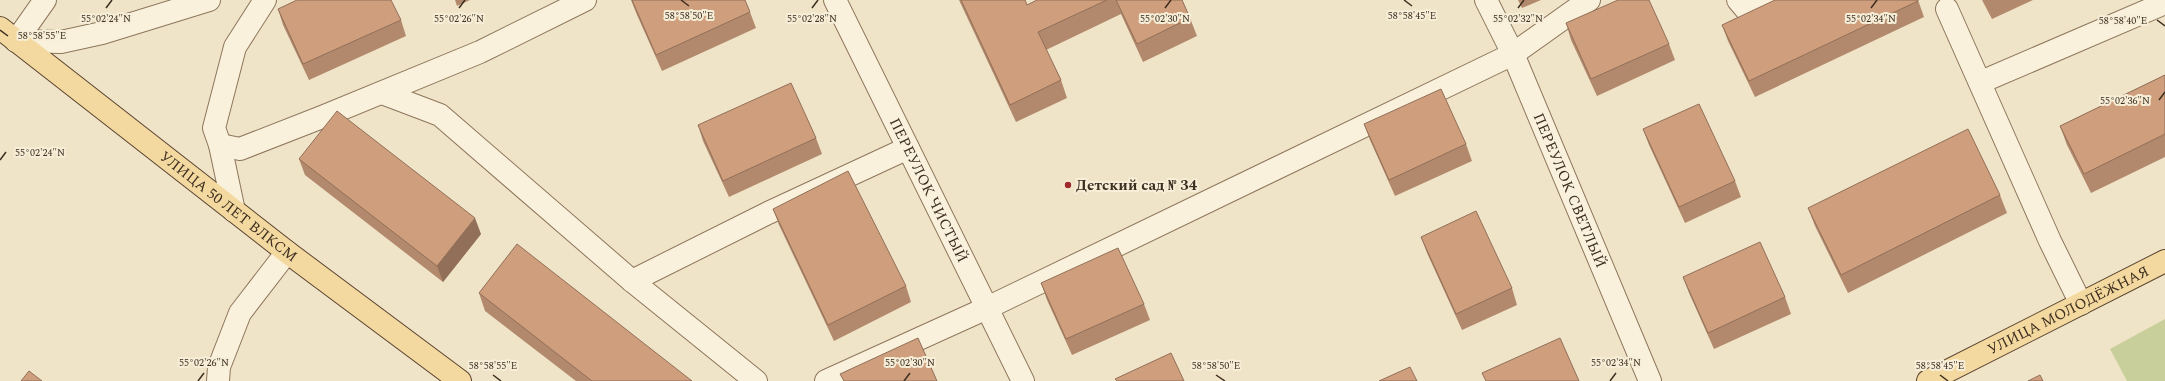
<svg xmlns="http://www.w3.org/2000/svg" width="2165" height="381" viewBox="0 0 2165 381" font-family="Spectral,serif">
	<rect width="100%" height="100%" fill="#f0e4c8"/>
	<path fill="#c9cf9b" d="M 2165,319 L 2165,381 L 2127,381 L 2110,349 Z"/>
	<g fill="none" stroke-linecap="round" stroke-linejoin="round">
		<g stroke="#8d765c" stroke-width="24">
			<g id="minor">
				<path id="s1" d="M 835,0 L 1023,381"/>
				<path id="s2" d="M 1486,0 L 1513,54 L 1650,381"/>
				<path d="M 1738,0 L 1749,13 L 1778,0"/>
				<path d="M 1947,9 L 2050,241 L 2081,304"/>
				<path d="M 16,41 L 61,42 L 102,33 L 209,0"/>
				<path d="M 16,41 L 45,0"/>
				<path d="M 1981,82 L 2165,3"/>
				<path d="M 382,93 L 440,115 L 632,281 L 756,381"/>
				<path d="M 220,145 L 240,149 L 322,117 L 480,52 L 585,0"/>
				<path d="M 234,211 L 220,145 L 214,128 L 235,47 L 265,0"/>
				<path d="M 632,281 L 768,213 L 908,148"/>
				<path d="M 218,381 L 219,367 L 240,313 L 287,252"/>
				<path d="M 826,381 L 987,308 L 1513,54 L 1589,0"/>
			</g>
		</g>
		<g stroke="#5b4430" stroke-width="24">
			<g id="major">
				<path id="s3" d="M 0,28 L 287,252 L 460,381"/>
				<path id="s4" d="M 1928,381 L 2165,261"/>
			</g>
		</g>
		<use href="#minor" stroke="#faf1dc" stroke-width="22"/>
		<use href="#major" stroke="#f3d9a0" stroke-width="22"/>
	</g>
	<path fill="#b2896c" d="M 455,0 L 470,0 L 457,6 Z
		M 631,0 L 750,12 L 756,28 L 662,71 L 637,15 Z
		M 959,0 L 1025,0 L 1027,5 L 1037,0 L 1182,0 L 1190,18 L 1197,36 L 1143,62 L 1121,14 L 1046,50 L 1061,80 L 1067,98 L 1016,122 Z
		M 1518,0 L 1541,0 L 1522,8 Z
		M 1918,0 L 1924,17 L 1755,97 L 1728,41 L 1722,25 Z
		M 1982,0 L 2033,0 L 1992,19 Z
		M 278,9 L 401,20 L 406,36 L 309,80 L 283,25 Z
		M 1566,23 L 1669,44 L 1675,60 L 1597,96 L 1571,40 Z
		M 2165,75 L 2165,157 L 2091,193 L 2067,145 L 2060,126 Z
		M 1364,124 L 1466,144 L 1472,161 L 1395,196 L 1370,140 Z
		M 698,125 L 816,138 L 822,154 L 729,197 L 703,141 Z
		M 1643,129 L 1735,181 L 1741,197 L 1685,223 L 1649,145 Z
		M 299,159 L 481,234 L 443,282 L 305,175 Z
		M 2000,195 L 2007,213 L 1848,293 L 1815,226 L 1808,208 Z
		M 773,209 L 906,286 L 911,302 L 834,341 L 779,225 Z
		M 1421,237 L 1512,288 L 1517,305 L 1462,330 L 1427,253 Z
		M 1683,277 L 1785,297 L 1791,314 L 1714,349 L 1689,293 Z
		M 1041,283 L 1144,304 L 1150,320 L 1072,355 L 1047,300 Z
		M 479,293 L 692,381 L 576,381 L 485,311 Z"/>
	<path fill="#916f58" d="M 475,218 L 481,234 L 443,282 L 437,266 Z"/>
	<path fill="#cf9f7d" stroke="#916f58" d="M 297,0 L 391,0 L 401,20 L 303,64 L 278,9 Z
		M 632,0 L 745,0 L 750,12 L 656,55 Z
		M 961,0 L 1025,0 L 1027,5 L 1037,0 L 1107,0 L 1038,32 L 1061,80 L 1010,105 Z
		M 1116,0 L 1182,0 L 1190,18 L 1137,44 Z
		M 1618,0 L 1649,0 L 1669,44 L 1591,79 L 1566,23 Z
		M 1775,0 L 1918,0 L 1918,1 L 1749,81 L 1722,25 Z
		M 2165,75 L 2165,134 L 2084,174 L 2060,126 Z
		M 791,83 L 816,138 L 723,181 L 698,125 Z
		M 1441,89 L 1466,144 L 1389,180 L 1364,124 Z
		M 1699,104 L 1735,181 L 1679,207 L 1643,129 Z
		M 337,111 L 475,218 L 437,266 L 299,159 Z
		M 1968,129 L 2000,195 L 1841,275 L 1808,208 Z
		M 848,171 L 906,286 L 828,325 L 773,209 Z
		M 1476,211 L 1512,288 L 1456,314 L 1421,237 Z
		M 1760,242 L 1785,297 L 1708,333 L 1683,277 Z
		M 517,244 L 692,381 L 592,381 L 479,293 Z
		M 1118,248 L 1144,304 L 1066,339 L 1041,283 Z
		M 918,338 L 937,381 L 844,381 L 840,374 Z
		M 1560,338 L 1579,381 L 1486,381 L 1482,373 Z
		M 1171,353 L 1184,381 L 1117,381 L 1115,379 Z
		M 1410,367 L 1417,381 L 1379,381 Z
		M 29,371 L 42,381 L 21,381 Z
		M 2040,375 L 2043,381 L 2028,381 Z"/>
	<path fill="none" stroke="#3d2e20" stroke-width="1.5" d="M 681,0 L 689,6M 1404,0 L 1412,6M 106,8 L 112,0M 459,8 L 465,0M 812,8 L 818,0M 1165,8 L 1171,0M 1518,8 L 1524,0M 1871,8 L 1877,0M 2157,20 L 2165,26M 0,30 L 8,36M 2159,100 L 2165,92M 0,160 L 6,152M 493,375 L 501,381M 1216,375 L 1225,381M 1940,375 L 1948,381M 198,381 L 204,373M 904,381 L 910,373M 1610,381 L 1616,373"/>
	<circle fill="#9e2a2b" stroke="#f7eed8" stroke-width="1.5" cx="1068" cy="185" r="4"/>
	<g text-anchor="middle" stroke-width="4" stroke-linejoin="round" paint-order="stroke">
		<g font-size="15" font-weight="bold" fill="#3d2e20" stroke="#f7eed8" text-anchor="start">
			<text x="1076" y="190">Детский сад № 34</text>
		</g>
		<g font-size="15" fill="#3d2e20" stroke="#f7eed8">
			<text dy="5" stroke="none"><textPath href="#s1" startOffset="212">ПЕРЕУЛОК ЧИСТЫЙ</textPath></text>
			<text dy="5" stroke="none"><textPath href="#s2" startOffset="208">ПЕРЕУЛОК СВЕТЛЫЙ</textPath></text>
			<text dy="5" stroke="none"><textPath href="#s3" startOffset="290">УЛИЦА 50 ЛЕТ ВЛКСМ</textPath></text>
			<text dy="5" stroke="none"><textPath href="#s4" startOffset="157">УЛИЦА МОЛОДЁЖНАЯ</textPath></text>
		</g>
	</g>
	<g font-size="10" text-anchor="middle" fill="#3d2e20" stroke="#f7eed8" stroke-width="4" stroke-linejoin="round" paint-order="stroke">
		<text x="689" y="19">58°58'50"E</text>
		<text x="1412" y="19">58°58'45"E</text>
		<text x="106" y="22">55°02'24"N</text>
		<text x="459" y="22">55°02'26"N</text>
		<text x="812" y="22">55°02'28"N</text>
		<text x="1165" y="22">55°02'30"N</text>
		<text x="1518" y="22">55°02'32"N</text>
		<text x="1871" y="22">55°02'34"N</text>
		<text x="2123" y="24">58°58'40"E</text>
		<text x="42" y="39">58°58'55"E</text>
		<text x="2125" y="104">55°02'36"N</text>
		<text x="40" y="156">55°02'24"N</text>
		<text x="204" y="366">55°02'26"N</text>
		<text x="910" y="366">55°02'30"N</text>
		<text x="1616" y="366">55°02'34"N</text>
		<text x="493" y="369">58°58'55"E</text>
		<text x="1216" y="369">58°58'50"E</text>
		<text x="1940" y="369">58°58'45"E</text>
	</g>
</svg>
